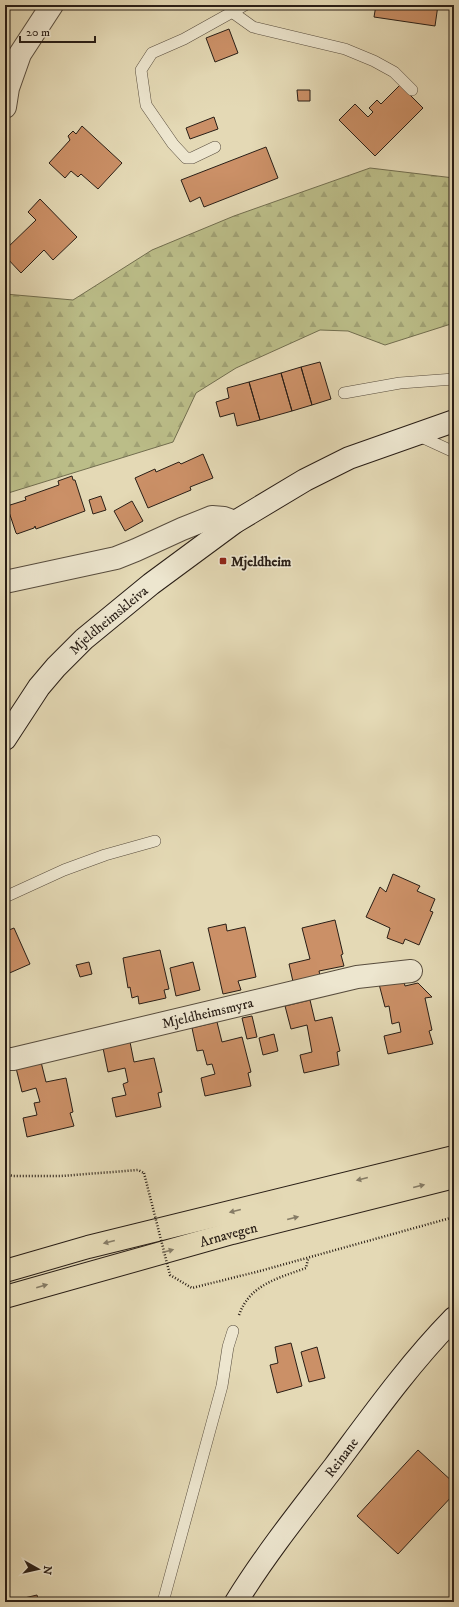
<svg xmlns="http://www.w3.org/2000/svg" width="459" height="1607" viewBox="0 0 459 1607" font-family="'IM FELL DW Pica',serif">
	<defs>
		<pattern id="forest-firs" width="22" height="20" patternUnits="userSpaceOnUse"><rect width="22" height="20" fill="#bbbd88"/><path d="M5 1l3.5 6h-7zM16 11l3.5 6h-7z" fill="#a1a275"/></pattern>
	</defs>
	<rect width="100%" height="100%" fill="#e4d9b5"/>
	<filter id="stains"><feTurbulence type="fractalNoise" baseFrequency=".005" numOctaves="4"/><feColorMatrix values="0 0 0 0 .2 0 0 0 0 .09 0 0 0 0 .02 0 0 0 .5 -.17"/></filter>
	<radialGradient id="worn" r=".72"><stop offset=".6" stop-color="#630" stop-opacity="0"/><stop offset="1" stop-color="#630" stop-opacity=".3"/></radialGradient>
	<path fill="url(#forest-firs)" stroke="#726e4f" d="M 370,168 L 454,178 L 454,323 L 385,345 L 348,331 L 320,330 L 236,368 L 196,393 L 173,442 L 5,494 L 5,294 L 73,300 L 152,250 L 234,216 Z"/>
	<path fill="#cb9067" stroke="#291e16" d="M 376,5 L 438,5 L 435,26 L 374,17 Z
		M 229,29 L 238,53 L 215,62 L 206,38 Z
		M 400,85 L 423,108 L 375,156 L 339,120 L 355,104 L 368,117 L 373,112 L 369,108 L 377,100 L 381,104 Z
		M 297,90 L 310,90 L 310,101 L 298,101 Z
		M 214,117 L 218,129 L 190,139 L 186,128 Z
		M 82,126 L 122,163 L 98,189 L 81,174 L 78,177 L 71,171 L 65,178 L 49,163 L 70,140 L 68,136 L 73,131 L 76,134 Z
		M 266,147 L 278,178 L 204,207 L 200,197 L 190,202 L 181,180 Z
		M 40,199 L 77,237 L 53,260 L 44,250 L 21,273 L 5,256 L 5,250 L 36,220 L 28,212 Z
		M 320,362 L 331,399 L 312,405 L 301,367 Z
		M 301,367 L 312,405 L 292,411 L 281,373 Z
		M 281,373 L 292,411 L 260,420 L 249,382 Z
		M 249,382 L 260,420 L 237,426 L 234,413 L 220,417 L 216,402 L 229,398 L 227,388 Z
		M 203,454 L 213,478 L 190,487 L 191,490 L 148,508 L 135,478 L 155,469 L 156,472 L 179,462 L 181,464 Z
		M 72,476 L 73,480 L 75,480 L 85,511 L 36,529 L 35,526 L 34,528 L 17,534 L 16,533 L 7,506 L 26,500 L 25,497 L 59,485 L 58,481 Z
		M 101,496 L 106,510 L 93,514 L 89,500 Z
		M 132,501 L 143,521 L 125,531 L 114,511 Z
		M 393,874 L 420,886 L 417,891 L 435,899 L 430,911 L 433,912 L 419,945 L 405,939 L 403,944 L 387,938 L 390,928 L 366,917 L 380,887 L 386,892 Z
		M 335,920 L 343,954 L 341,955 L 344,966 L 319,971 L 321,980 L 294,986 L 289,964 L 310,959 L 302,928 Z
		M 5,923 L 9,930 L 14,928 L 30,964 L 5,975 Z
		M 226,924 L 227,931 L 245,927 L 256,977 L 238,981 L 241,990 L 223,994 L 208,928 Z
		M 160,950 L 169,989 L 164,990 L 166,998 L 139,1004 L 138,996 L 132,998 L 130,987 L 128,988 L 123,958 Z
		M 89,962 L 92,974 L 80,977 L 76,965 Z
		M 193,962 L 200,990 L 176,996 L 170,968 Z
		M 403,978 L 405,986 L 418,983 L 432,997 L 425,998 L 432,1030 L 429,1031 L 433,1044 L 388,1054 L 384,1036 L 401,1032 L 399,1022 L 392,1024 L 389,1006 L 385,1007 L 379,984 Z
		M 310,1000 L 315,1021 L 332,1017 L 340,1051 L 337,1052 L 339,1065 L 304,1073 L 300,1055 L 312,1052 L 307,1025 L 291,1029 L 285,1006 Z
		M 252,1016 L 257,1037 L 247,1039 L 242,1018 Z
		M 217,1022 L 222,1042 L 242,1037 L 251,1072 L 248,1073 L 251,1086 L 205,1096 L 201,1078 L 215,1074 L 212,1064 L 207,1065 L 203,1050 L 197,1051 L 192,1028 Z
		M 274,1034 L 278,1051 L 263,1055 L 259,1038 Z
		M 130,1042 L 134,1062 L 154,1058 L 162,1092 L 158,1093 L 161,1107 L 116,1117 L 112,1098 L 126,1095 L 123,1084 L 128,1082 L 125,1068 L 108,1072 L 103,1048 Z
		M 41,1062 L 46,1082 L 66,1078 L 73,1112 L 70,1113 L 74,1126 L 27,1137 L 23,1118 L 37,1115 L 34,1103 L 40,1102 L 36,1088 L 22,1092 L 16,1068 Z
		M 291,1343 L 302,1386 L 277,1393 L 270,1365 L 278,1363 L 275,1347 Z
		M 317,1347 L 325,1378 L 309,1382 L 301,1352 Z
		M 418,1450 L 454,1483 L 454,1494 L 398,1554 L 357,1516 Z
		M 37,1595 L 39,1602 L 20,1602 L 20,1599 Z"/>
	<g fill="none" stroke-linecap="round" stroke-linejoin="round">
		<g stroke="#584d3e" stroke-width="12">
			<path id="service" d="M 232,12 L 253,27 L 345,49 L 374,61 L 394,72 L 412,90
				M 215,147 L 192,158 L 186,158 L 173,144 L 146,105 L 141,70 L 152,53 L 184,39 L 245,5
				M 344,393 L 400,383 L 454,379
				M 417,435 L 454,452
				M 5,897 L 64,870 L 105,855 L 155,841
				M 163,1602 L 222,1386 L 228,1347 L 233,1331"/>
		</g>
		<g stroke="#584d3e" stroke-width="24">
			<g id="minor">
				<path d="M 5,107 L 8,88 L 20,54 L 52,5"/>
				<path d="M 5,582 L 116,558 L 136,550 L 182,529 L 212,517 L 224,518 L 235,522"/>
				<path id="s1" d="M 5,1059 L 13,1059 L 357,977 L 411,971"/>
			</g>
		</g>
		<g stroke="#291e16" stroke-width="24">
			<g id="secondary">
				<path id="s2" d="M 5,739 L 39,687 L 56,667 L 84,639 L 151,584 L 235,522 L 305,480 L 349,458 L 454,421"/>
				<path id="s3" d="M 236,1602 C 265,1555 300,1511 334,1467 C 372,1416 409,1364 454,1318"/>
			</g>
		</g>
		<g stroke="#291e16" stroke-width="24">
			<g id="trunk">
				<path d="M 5,1271 L 88,1247 L 454,1157"/>
				<path id="s4" d="M 5,1297 L 232,1233 L 454,1177"/>
			</g>
		</g>
		<path stroke="#291e16" stroke-width="2.5" stroke-dasharray="1 2" stroke-linecap="butt" d="M 5,1174 L 13,1176 L 61,1176 L 138,1170 L 144,1173
			M 260,1271 L 454,1217
			M 239,1315 C 250,1284 279,1278 306,1268 L 308,1259"/>
		<use href="#service" stroke="#ede6cf" stroke-width="11"/>
		<use href="#minor" stroke="#ede6cf" stroke-width="22"/>
		<use href="#secondary" stroke="#ede6cf" stroke-width="22"/>
		<use href="#trunk" stroke="#e4d9b5" stroke-width="22"/>
		<path stroke="#291e16" stroke-width="2.5" stroke-dasharray="1 2" stroke-linecap="butt" d="M 144,1173 L 170,1275 L 192,1288 L 260,1271"/>
	</g>
	<defs><path id="oneway-solid" d="M-6-.8H1V-3.2L6.5 0L1 3.2V.8H-6Z"/></defs>
	<g fill="#867c66">
		<use href="#oneway-solid" transform="translate(362 1179) rotate(166)"/>
		<use href="#oneway-solid" transform="translate(419 1186) rotate(-14)"/>
		<use href="#oneway-solid" transform="translate(235 1211) rotate(166)"/>
		<use href="#oneway-solid" transform="translate(293 1218) rotate(-14)"/>
		<use href="#oneway-solid" transform="translate(109 1242) rotate(166)"/>
		<use href="#oneway-solid" transform="translate(168 1251) rotate(-15)"/>
		<use href="#oneway-solid" transform="translate(42 1286) rotate(-16)"/>
	</g>
	<rect fill="#8f2418" stroke="#ede6cf" stroke-width="1.5" x="219" y="557" width="8" height="8" rx="2"/>
	<g text-anchor="middle" stroke-width="3.5" stroke-linejoin="round" paint-order="stroke">
		<g font-size="14" font-weight="bold" fill="#291e16" stroke="#ede6cf" text-anchor="start">
			<text x="231" y="566">Mjeldheim</text>
		</g>
		<g font-size="14" fill="#291e16" stroke="#ede6cf">
			<text dy="5" stroke="none"><textPath href="#s2" startOffset="159">Mjeldheimskleiva</textPath></text>
			<text dy="5" stroke="none"><textPath href="#s1" startOffset="208">Mjeldheimsmyra</textPath></text>
			<text dy="5" stroke="none"><textPath href="#s4" startOffset="232">Arnavegen</textPath></text>
			<text dy="5" stroke="none"><textPath href="#s3" startOffset="179">Reinane</textPath></text>
		</g>
	</g>
	<rect width="459" height="1607" fill="none" stroke="#e4d9b5" stroke-width="20"/>
	<rect x="6" y="6" width="447" height="1595" fill="none" stroke="#291e16" stroke-width="2"/>
	<rect x="10" y="10" width="439" height="1587" fill="none" stroke="#291e16"/>
	<g transform="translate(38 1569) rotate(98)" stroke="#ede6cf" stroke-width="3" paint-order="stroke">
	<path d="M0-3L7 15L0 10L-7 15Z" fill="#291e16"/>
	<text y="-6" font-size="11" font-weight="bold" text-anchor="middle" fill="#291e16">N</text>
	</g>
	<path d="M20 36v6h75v-6" fill="none" stroke="#291e16" stroke-width="2"/>
	<text x="26" y="36" font-size="12" fill="#291e16" stroke="#ede6cf" stroke-width="3" paint-order="stroke">20 m</text>
	<rect width="100%" height="100%" filter="url(#stains)"/>
	<rect width="100%" height="100%" fill="url(#worn)"/>
</svg>
